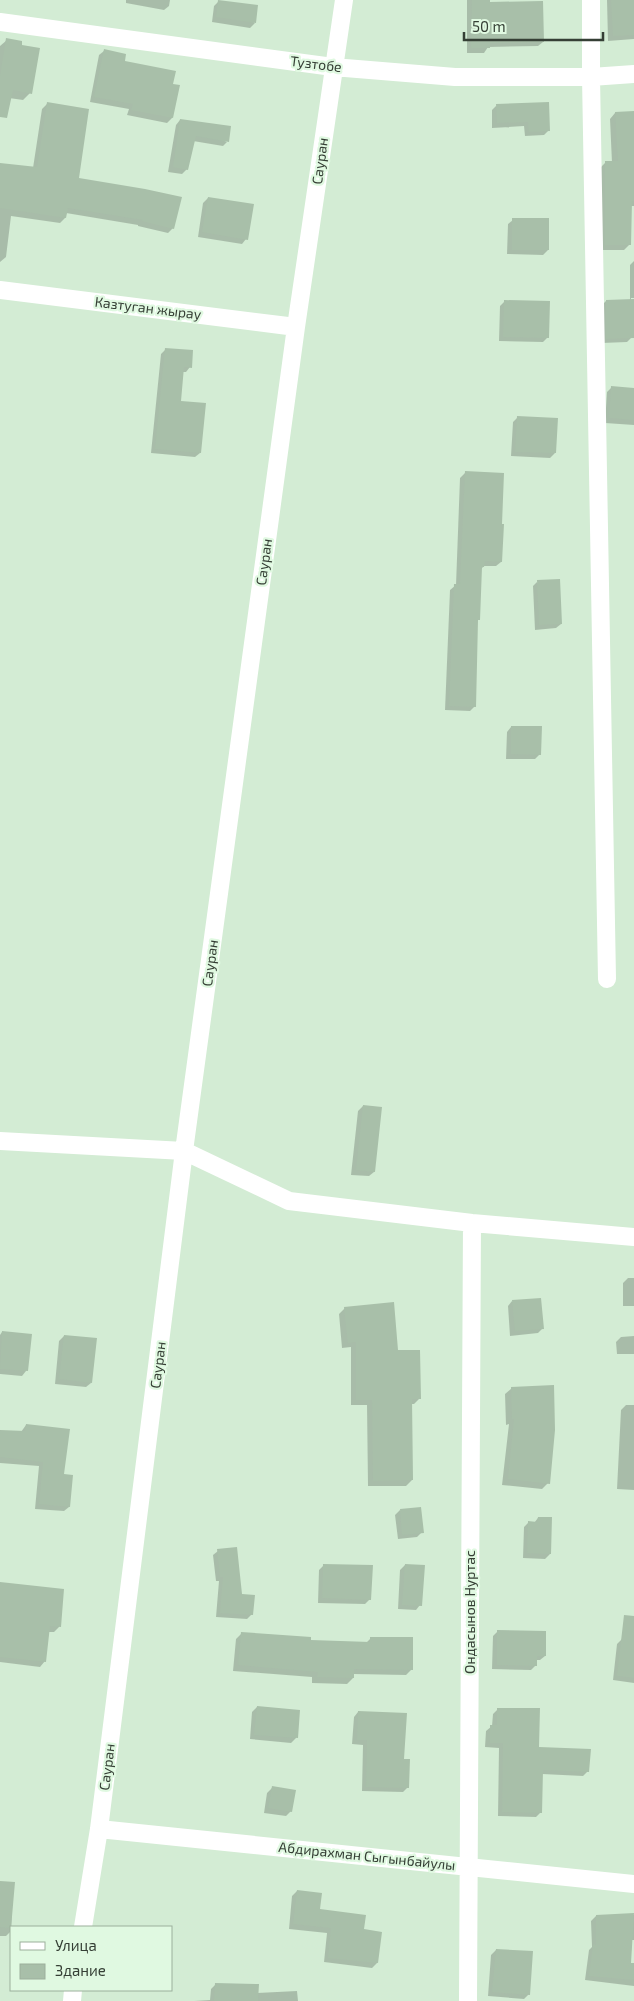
<svg xmlns="http://www.w3.org/2000/svg" width="634" height="2001" viewBox="0 0 634 2001" font-family="'Exo 2',sans-serif">
	<rect width="100%" height="100%" fill="#d3ecd4"/>
	<path fill="#0003" d="M 126,0 L 170,0 L 169,6 L 164,10 L 126,3 Z
		M 467,0 L 489,0 L 489,3 L 543,42 L 538,46 L 488,47 L 484,53 L 467,53 Z
		M 607,0 L 634,0 L 634,39 L 608,41 Z
		M 219,1 L 255,23 L 250,28 L 212,22 L 214,6 Z
		M 7,40 L 30,93 L 23,100 L 9,98 L 0,104 L 0,46 Z
		M 104,51 L 123,62 L 172,85 L 172,118 L 167,123 L 127,115 L 129,109 L 90,102 L 99,55 Z
		M 47,104 L 77,179 L 173,228 L 168,233 L 138,226 L 138,225 L 66,213 L 65,218 L 60,223 L 11,216 L 6,257 L 0,262 L 0,165 L 33,168 L 42,109 Z
		M 496,106 L 549,130 L 544,135 L 525,136 L 524,126 L 492,128 L 492,110 Z
		M 634,112 L 634,206 L 630,206 L 630,244 L 624,250 L 600,250 L 600,168 L 605,163 L 612,163 L 610,119 L 615,113 Z
		M 180,120 L 227,142 L 223,146 L 193,141 L 187,169 L 182,174 L 168,172 L 176,125 Z
		M 208,198 L 246,239 L 242,244 L 198,237 L 203,203 Z
		M 513,220 L 548,250 L 543,255 L 507,254 L 508,224 Z
		M 634,261 L 634,298 L 631,298 L 632,337 L 627,342 L 602,343 L 601,306 L 606,301 L 630,300 L 630,265 Z
		M 505,301 L 548,337 L 543,342 L 499,341 L 500,306 Z
		M 166,349 L 190,367 L 186,372 L 182,372 L 179,402 L 200,453 L 195,457 L 151,453 L 161,354 Z
		M 612,387 L 634,389 L 634,425 L 605,423 L 607,392 Z
		M 518,417 L 555,453 L 550,458 L 511,456 L 513,422 Z
		M 465,473 L 501,562 L 496,566 L 484,566 L 481,569 L 479,619 L 477,621 L 475,706 L 470,711 L 445,710 L 450,590 L 456,585 L 460,478 Z
		M 537,582 L 561,624 L 556,628 L 535,630 L 533,586 Z
		M 511,727 L 540,754 L 535,759 L 506,759 L 507,732 Z
		M 363,1106 L 374,1172 L 369,1176 L 351,1175 L 358,1111 Z
		M 628,1278 L 634,1278 L 634,1306 L 623,1306 L 623,1283 Z
		M 512,1301 L 542,1329 L 538,1333 L 510,1336 L 508,1306 Z
		M 345,1308 L 397,1351 L 419,1399 L 414,1404 L 411,1404 L 412,1480 L 406,1486 L 368,1486 L 367,1405 L 351,1405 L 351,1347 L 342,1348 L 339,1314 Z
		M 2,1332 L 30,1335 L 26,1371 L 22,1376 L 0,1374 L 0,1335 Z
		M 64,1336 L 91,1383 L 86,1387 L 55,1384 L 59,1341 Z
		M 634,1336 L 634,1354 L 617,1354 L 616,1342 L 621,1337 Z
		M 512,1388 L 548,1483 L 542,1489 L 502,1485 L 509,1424 L 506,1425 L 505,1394 Z
		M 626,1405 L 634,1405 L 634,1490 L 617,1489 L 621,1410 Z
		M 26,1425 L 63,1476 L 69,1507 L 64,1511 L 35,1509 L 39,1466 L 0,1463 L 0,1431 L 21,1432 Z
		M 400,1510 L 422,1532 L 417,1537 L 398,1539 L 395,1515 Z
		M 538,1518 L 550,1554 L 545,1559 L 523,1558 L 524,1527 L 529,1522 L 534,1523 Z
		M 218,1551 L 252,1614 L 247,1619 L 216,1617 L 219,1581 L 216,1581 L 213,1555 Z
		M 324,1565 L 370,1599 L 365,1604 L 318,1603 L 319,1570 Z
		M 405,1565 L 420,1605 L 416,1610 L 398,1609 L 400,1570 Z
		M 0,1584 L 63,1590 L 59,1627 L 54,1632 L 48,1632 L 45,1661 L 40,1667 L 0,1662 Z
		M 498,1631 L 545,1656 L 540,1660 L 536,1660 L 536,1665 L 531,1670 L 492,1669 L 493,1636 Z
		M 242,1633 L 310,1642 L 366,1643 L 371,1638 L 412,1669 L 406,1675 L 353,1674 L 353,1678 L 347,1684 L 312,1683 L 312,1677 L 233,1671 L 236,1639 Z
		M 622,1639 L 634,1641 L 634,1683 L 613,1680 L 617,1644 Z
		M 257,1707 L 299,1711 L 296,1738 L 291,1743 L 250,1739 L 252,1712 Z
		M 498,1709 L 537,1748 L 588,1771 L 583,1776 L 542,1774 L 541,1812 L 536,1817 L 498,1816 L 499,1748 L 485,1747 L 486,1731 L 492,1726 L 493,1714 Z
		M 358,1712 L 408,1787 L 403,1792 L 362,1791 L 363,1745 L 352,1744 L 354,1717 Z
		M 272,1788 L 291,1811 L 286,1816 L 264,1813 L 267,1793 Z
		M 0,1882 L 13,1883 L 11,1931 L 6,1936 L 0,1936 Z
		M 297,1891 L 318,1911 L 362,1931 L 380,1933 L 377,1963 L 372,1968 L 324,1962 L 327,1933 L 289,1929 L 292,1896 Z
		M 634,1915 L 634,1940 L 632,1940 L 630,1964 L 634,1964 L 634,1986 L 585,1980 L 589,1950 L 592,1947 L 591,1921 L 596,1916 Z
		M 496,1950 L 529,1994 L 524,1999 L 488,1996 L 491,1955 Z
		M 216,1984 L 257,1993 L 297,1991 L 298,2001 L 194,2001 L 210,2000 L 211,1989 Z"/>
	<path fill="#a8bfa9" d="M 218,0 L 258,5 L 256,23 L 216,17 Z
		M 472,0 L 490,0 L 490,2 L 543,1 L 544,42 L 490,43 L 490,48 L 471,48 Z
		M 611,0 L 634,0 L 634,35 L 613,36 Z
		M 6,38 L 22,41 L 22,45 L 40,48 L 32,94 L 13,90 L 7,118 L 0,117 L 0,76 Z
		M 104,49 L 126,54 L 125,61 L 176,71 L 173,84 L 180,85 L 173,118 L 131,110 L 133,104 L 94,97 Z
		M 47,102 L 89,109 L 79,178 L 145,189 L 182,197 L 174,229 L 142,221 L 143,220 L 68,208 L 66,218 L 0,208 L 0,163 L 37,167 Z
		M 549,102 L 550,131 L 529,132 L 528,122 L 497,123 L 496,104 Z
		M 634,111 L 634,201 L 632,201 L 631,245 L 605,245 L 605,161 L 618,161 L 615,112 Z
		M 180,119 L 231,126 L 229,142 L 196,136 L 188,170 L 173,167 Z
		M 208,197 L 254,204 L 248,240 L 202,232 Z
		M 512,218 L 549,218 L 549,250 L 512,250 Z
		M 634,299 L 634,338 L 606,339 L 606,300 Z
		M 504,300 L 550,301 L 549,338 L 503,337 Z
		M 165,348 L 193,350 L 192,368 L 184,367 L 181,401 L 206,403 L 201,453 L 155,449 Z
		M 611,386 L 634,388 L 634,420 L 609,418 Z
		M 517,416 L 558,418 L 556,453 L 515,452 Z
		M 465,471 L 504,473 L 502,524 L 504,524 L 502,562 L 485,561 L 484,567 L 482,567 L 480,620 L 478,620 L 476,707 L 449,706 L 454,584 L 460,584 Z
		M 560,579 L 562,624 L 539,625 L 537,580 Z
		M 511,726 L 542,726 L 541,755 L 511,754 Z
		M 363,1105 L 382,1107 L 375,1172 L 356,1170 Z
		M 541,1298 L 544,1329 L 515,1331 L 512,1300 Z
		M 394,1302 L 398,1350 L 420,1350 L 421,1399 L 412,1399 L 413,1480 L 373,1481 L 372,1400 L 356,1400 L 356,1342 L 348,1343 L 344,1307 Z
		M 2,1331 L 32,1334 L 28,1371 L 0,1369 Z
		M 64,1335 L 97,1338 L 92,1383 L 59,1379 Z
		M 554,1385 L 555,1430 L 550,1484 L 508,1479 L 514,1419 L 512,1419 L 511,1387 Z
		M 26,1424 L 70,1429 L 64,1474 L 73,1475 L 70,1507 L 39,1504 L 43,1462 L 0,1457 L 0,1430 L 25,1431 Z
		M 421,1507 L 424,1533 L 402,1535 L 400,1509 Z
		M 538,1517 L 552,1517 L 551,1554 L 527,1553 L 528,1521 L 537,1522 Z
		M 237,1547 L 242,1594 L 255,1595 L 253,1615 L 220,1613 L 223,1577 L 220,1577 L 217,1549 Z
		M 323,1564 L 373,1565 L 371,1600 L 322,1598 Z
		M 405,1564 L 425,1565 L 422,1606 L 402,1605 Z
		M 0,1582 L 64,1589 L 61,1627 L 50,1626 L 46,1662 L 0,1657 Z
		M 624,1615 L 634,1616 L 634,1678 L 617,1676 Z
		M 497,1630 L 546,1631 L 546,1656 L 537,1656 L 537,1666 L 497,1665 Z
		M 241,1632 L 311,1637 L 311,1640 L 370,1642 L 370,1637 L 413,1637 L 413,1670 L 354,1669 L 354,1678 L 317,1677 L 318,1672 L 238,1665 Z
		M 257,1706 L 300,1710 L 298,1738 L 254,1735 Z
		M 497,1708 L 540,1708 L 539,1747 L 591,1749 L 589,1772 L 543,1770 L 542,1813 L 502,1812 L 503,1743 L 490,1743 L 490,1725 L 497,1725 Z
		M 358,1711 L 407,1713 L 404,1759 L 410,1759 L 409,1788 L 366,1787 L 367,1740 L 357,1740 Z
		M 272,1786 L 296,1790 L 292,1812 L 268,1808 Z
		M 0,1881 L 15,1882 L 11,1928 L 0,1927 Z
		M 297,1890 L 322,1893 L 320,1909 L 366,1915 L 364,1929 L 382,1932 L 378,1963 L 328,1958 L 331,1928 L 293,1924 Z
		M 634,1913 L 631,1963 L 634,1963 L 634,1980 L 589,1976 L 593,1944 L 596,1945 L 596,1915 Z
		M 496,1949 L 533,1951 L 530,1995 L 492,1992 Z
		M 215,1983 L 259,1984 L 258,2001 L 214,2001 Z"/>
	<g fill="none" stroke-linecap="round" stroke-linejoin="round">
		<path stroke="#fff" stroke-width="18" d="M 591,0 L 591,77 L 607,979
			M 0,22 L 333,67 L 455,77 L 591,77 L 634,74
			M 0,290 L 296,327
			M 0,1141 L 184,1151 L 289,1201 L 472,1223 L 634,1237
			M 99,1829 L 634,1884
			M 83,1927 L 99,1829 L 184,1151 L 296,327 L 344,0
			M 72,2001 L 73,1990
			M 468,2001 L 472,1223"/>
	</g>
	<g text-anchor="middle" stroke-width="4.5" stroke-linejoin="round" paint-order="stroke">
		<g font-size="14" fill="#353f35" stroke="#e0f9e1">
			<text transform="translate(316 64) rotate(7)" y="5">Тузтобе</text>
			<text transform="translate(320 161) rotate(-82)" y="5">Сауран</text>
			<text transform="translate(148 308) rotate(7)" y="5">Казтуган жырау</text>
			<text transform="translate(264 562) rotate(-82)" y="5">Сауран</text>
			<text transform="translate(210 963) rotate(-82)" y="5">Сауран</text>
			<text transform="translate(158 1365) rotate(-83)" y="5">Сауран</text>
			<text transform="translate(470 1612) rotate(-90)" y="5">Ондасынов Нуртас</text>
			<text transform="translate(107 1767) rotate(-83)" y="5">Сауран</text>
			<text transform="translate(367 1856) rotate(6)" y="5">Абдирахман Сыгынбайулы</text>
		</g>
	</g>
	<rect x="10" y="1926" width="162" height="65" fill="#e0f9e1" stroke="#9caf9c"/>
	<rect x="20" y="1942" width="25" height="8" fill="#ffffff" stroke="#9caf9c"/>
	<text x="55" y="1951" font-size="15" fill="#353f35">Улица</text>
	<rect x="20" y="1964" width="25" height="15" fill="#a8bfa9" stroke="#9caf9c"/>
	<text x="55" y="1976" font-size="15" fill="#353f35">Здание</text>
	<path d="M464 32v8h139v-8" fill="none" stroke="#353f35" stroke-width="2.5"/>
	<text x="472" y="32" font-size="15" fill="#353f35" stroke="#e0f9e1" stroke-width="4" paint-order="stroke">50 m</text>
</svg>
